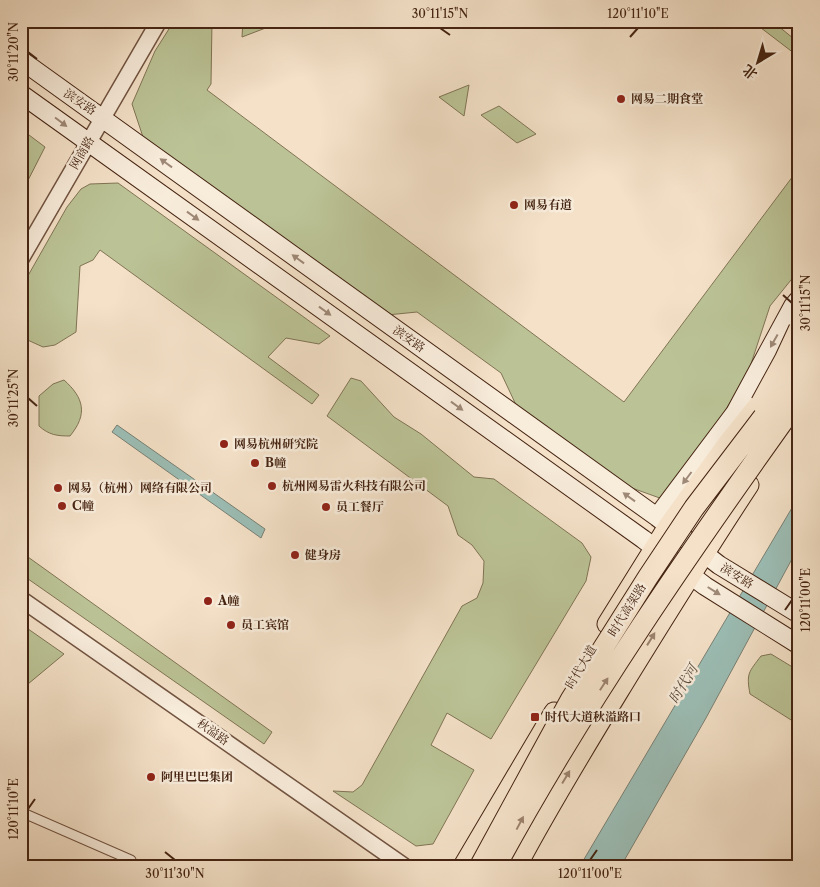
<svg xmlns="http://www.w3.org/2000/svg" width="820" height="887" viewBox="0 0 820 887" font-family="'Libre Caslon Text','Noto Serif SC',serif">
	<rect width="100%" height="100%" fill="#f4e1c8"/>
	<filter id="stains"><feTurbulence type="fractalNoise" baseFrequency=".004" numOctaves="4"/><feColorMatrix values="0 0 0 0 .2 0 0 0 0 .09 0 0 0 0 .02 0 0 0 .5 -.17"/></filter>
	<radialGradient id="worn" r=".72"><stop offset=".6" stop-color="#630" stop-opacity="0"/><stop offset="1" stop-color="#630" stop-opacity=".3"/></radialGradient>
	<path fill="#bbc396" stroke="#807454" d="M 174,21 L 212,21 L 211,84 L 207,90 L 624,402 L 799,168 L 799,270 L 770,306 L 747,376 L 668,501 L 632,488 L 517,407 L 501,373 L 417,312 L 387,315 L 143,137 L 132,104 L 155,51 Z
		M 243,21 L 284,21 L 242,37 Z
		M 752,21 L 772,21 L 799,43 L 799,57 Z
		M 469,85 L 464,116 L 439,97 Z
		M 499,106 L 536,134 L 517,143 L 481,115 Z
		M 21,129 L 45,147 L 21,194 Z
		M 118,183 L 330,336 L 319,344 L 286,338 L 268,357 L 319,395 L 312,404 L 100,250 L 93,260 L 80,266 L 76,332 L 55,345 L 43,347 L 21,337 L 21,288 L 67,207 L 81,189 L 90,184 Z
		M 351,378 L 361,381 L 394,417 L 421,434 L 474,477 L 494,479 L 582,543 L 591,557 L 586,581 L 491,739 L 447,713 L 431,745 L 474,770 L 433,844 L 416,846 L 333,791 L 353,792 L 362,785 L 462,606 L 477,598 L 483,583 L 484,561 L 472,545 L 458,535 L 448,506 L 327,416 Z
		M 64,380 C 84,398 88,414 70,436 C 57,436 49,435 39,426 L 39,396 L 53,384 Z
		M 21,552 L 272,732 L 264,744 L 21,574 Z
		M 21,624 L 64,654 L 28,684 L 21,682 Z
		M 771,654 L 799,671 L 799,725 L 750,694 C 746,673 749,672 761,656 Z"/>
	<path fill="#9cbeb6" stroke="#798074" d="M 117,425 L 265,529 L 261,538 L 112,432 Z
		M 799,496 L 799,546 L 706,718 L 621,866 L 580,866 Z"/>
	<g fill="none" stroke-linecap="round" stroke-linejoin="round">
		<g stroke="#715340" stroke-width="11">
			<path id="pedestrian" d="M 21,812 L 131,860"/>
		</g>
		<g stroke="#715340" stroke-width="18">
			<path id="tertiary" d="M 21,259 L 159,21
				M 21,599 L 404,866"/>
		</g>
		<g stroke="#452412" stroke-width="20">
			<path id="secondary" d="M 21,60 L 657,517 L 719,565 L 799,614
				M 21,94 L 643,539 L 705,586 L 799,645
				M 657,517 L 735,413 L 793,306 L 799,299"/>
		</g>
		<g stroke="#452412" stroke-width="21">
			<path id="primary" d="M 607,624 L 668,526 L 727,444 L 799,354
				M 463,866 L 554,712
				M 517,866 C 552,800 591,737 630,673 C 669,610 708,547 749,485"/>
		</g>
		<use href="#pedestrian" stroke="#f8ecdb" stroke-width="9"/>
		<use href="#tertiary" stroke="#f8ecdb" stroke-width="15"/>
		<use href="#secondary" stroke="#f8ecdb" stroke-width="18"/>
		<use href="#primary" stroke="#f4e1c8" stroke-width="19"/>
		<g stroke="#452412" stroke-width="22" stroke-linecap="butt">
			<path id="trunk-bridge" d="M 761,403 L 785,359 L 799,329
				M 480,866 L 571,699 L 648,577 L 694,508 L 799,370
				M 496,866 C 585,702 691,550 799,399"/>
		</g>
		<use href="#trunk-bridge" stroke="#f4e1c8" stroke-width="20"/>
	</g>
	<defs><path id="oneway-solid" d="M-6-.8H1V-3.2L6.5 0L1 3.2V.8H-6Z" transform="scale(1.25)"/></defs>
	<g fill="#9e8876">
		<use href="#oneway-solid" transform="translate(61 122) rotate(37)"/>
		<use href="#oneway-solid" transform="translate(166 163) rotate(-144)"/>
		<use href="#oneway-solid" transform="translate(193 216) rotate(36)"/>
		<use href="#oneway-solid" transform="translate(298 259) rotate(-144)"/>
		<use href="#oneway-solid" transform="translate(325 311) rotate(36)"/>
		<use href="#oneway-solid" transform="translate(774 341) rotate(119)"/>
		<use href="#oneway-solid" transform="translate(457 406) rotate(36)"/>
		<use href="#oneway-solid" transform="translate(687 478) rotate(127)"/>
		<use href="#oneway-solid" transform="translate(629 497) rotate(-144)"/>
		<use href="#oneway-solid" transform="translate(714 591) rotate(32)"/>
	</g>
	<g fill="#9c826d">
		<use href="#oneway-solid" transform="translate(651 639) rotate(-58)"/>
		<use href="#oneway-solid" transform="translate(604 684) rotate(-57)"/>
		<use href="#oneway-solid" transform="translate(566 777) rotate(-59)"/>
		<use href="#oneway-solid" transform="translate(520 823) rotate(-62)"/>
	</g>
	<path fill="none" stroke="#452412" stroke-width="2" d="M 440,28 L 450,35M 630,37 L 638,28M 28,52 L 37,59M 783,295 L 792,303M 28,398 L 37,406M 785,610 L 792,600M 28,809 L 35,799M 165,852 L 175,860M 590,860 L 597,850"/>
	<g fill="#8f2418" stroke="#f8ecdb" stroke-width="2">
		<circle cx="621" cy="99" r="5"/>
		<circle cx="514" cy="205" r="5"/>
		<circle cx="224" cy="444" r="5"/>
		<circle cx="255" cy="463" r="5"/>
		<circle cx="272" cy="486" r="5"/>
		<circle cx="58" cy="488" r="5"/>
		<circle cx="62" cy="506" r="5"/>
		<circle cx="326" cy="507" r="5"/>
		<circle cx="295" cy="555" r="5"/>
		<circle cx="208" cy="601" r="5"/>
		<circle cx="231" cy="625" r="5"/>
		<rect x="530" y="712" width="10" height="10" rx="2.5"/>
		<circle cx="151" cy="777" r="5"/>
	</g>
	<g text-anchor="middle" stroke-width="5" stroke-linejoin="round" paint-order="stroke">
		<g font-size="12" font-weight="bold" fill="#452412" stroke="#f8ecdb" text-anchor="start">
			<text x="631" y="103">网易二期食堂</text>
			<text x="524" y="209">网易有道</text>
			<text x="234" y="448">网易杭州研究院</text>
			<text x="265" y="467">B幢</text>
			<text x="282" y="490">杭州网易雷火科技有限公司</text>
			<text x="68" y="492">网易（杭州）网络有限公司</text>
			<text x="72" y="510">C幢</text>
			<text x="336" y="511">员工餐厅</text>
			<text x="305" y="559">健身房</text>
			<text x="218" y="605">A幢</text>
			<text x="241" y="629">员工宾馆</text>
			<text x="545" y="721">时代大道秋溢路口</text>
			<text x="161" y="781">阿里巴巴集团</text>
		</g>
		<g font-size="12" fill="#452412" stroke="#f8ecdb">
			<text transform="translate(80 102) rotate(34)" y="4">滨安路</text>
			<text transform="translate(82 153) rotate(-60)" y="4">网商路</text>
			<text transform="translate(409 339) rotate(35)" y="4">滨安路</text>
			<text transform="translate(737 576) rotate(32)" y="4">滨安路</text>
			<text transform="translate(627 610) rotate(-58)" y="4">时代高架路</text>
			<text transform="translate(581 667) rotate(-59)" y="4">时代大道</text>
			<text transform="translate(213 732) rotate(35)" y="4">秋溢路</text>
		</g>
		<g font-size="14" font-style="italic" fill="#5b4a3b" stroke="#f8ecdb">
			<text transform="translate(683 684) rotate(-59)" y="5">时代河</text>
		</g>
	</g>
	<rect width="820" height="887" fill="none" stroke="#f4e1c8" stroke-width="55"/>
	<g transform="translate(758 62) rotate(218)" stroke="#f8ecdb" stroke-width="4" paint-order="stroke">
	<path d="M0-4L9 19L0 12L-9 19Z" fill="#452412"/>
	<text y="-8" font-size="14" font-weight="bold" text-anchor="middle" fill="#452412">北</text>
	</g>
	<rect x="28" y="28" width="764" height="832" fill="none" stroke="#452412" stroke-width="2"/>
	<g font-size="12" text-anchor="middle" fill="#452412">
		<text x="440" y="18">30°11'15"N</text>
		<text x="638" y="18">120°11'10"E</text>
		<text transform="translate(14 52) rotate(-90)" y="4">30°11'20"N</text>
		<text transform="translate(806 303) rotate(-90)" y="4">30°11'15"N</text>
		<text transform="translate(14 398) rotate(-90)" y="4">30°11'25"N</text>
		<text transform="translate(806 600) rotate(-90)" y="4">120°11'00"E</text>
		<text transform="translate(14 809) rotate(-90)" y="4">120°11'10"E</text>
		<text x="175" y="878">30°11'30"N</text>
		<text x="590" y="878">120°11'00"E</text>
	</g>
	<rect width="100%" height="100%" filter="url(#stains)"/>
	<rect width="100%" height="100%" fill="url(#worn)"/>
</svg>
